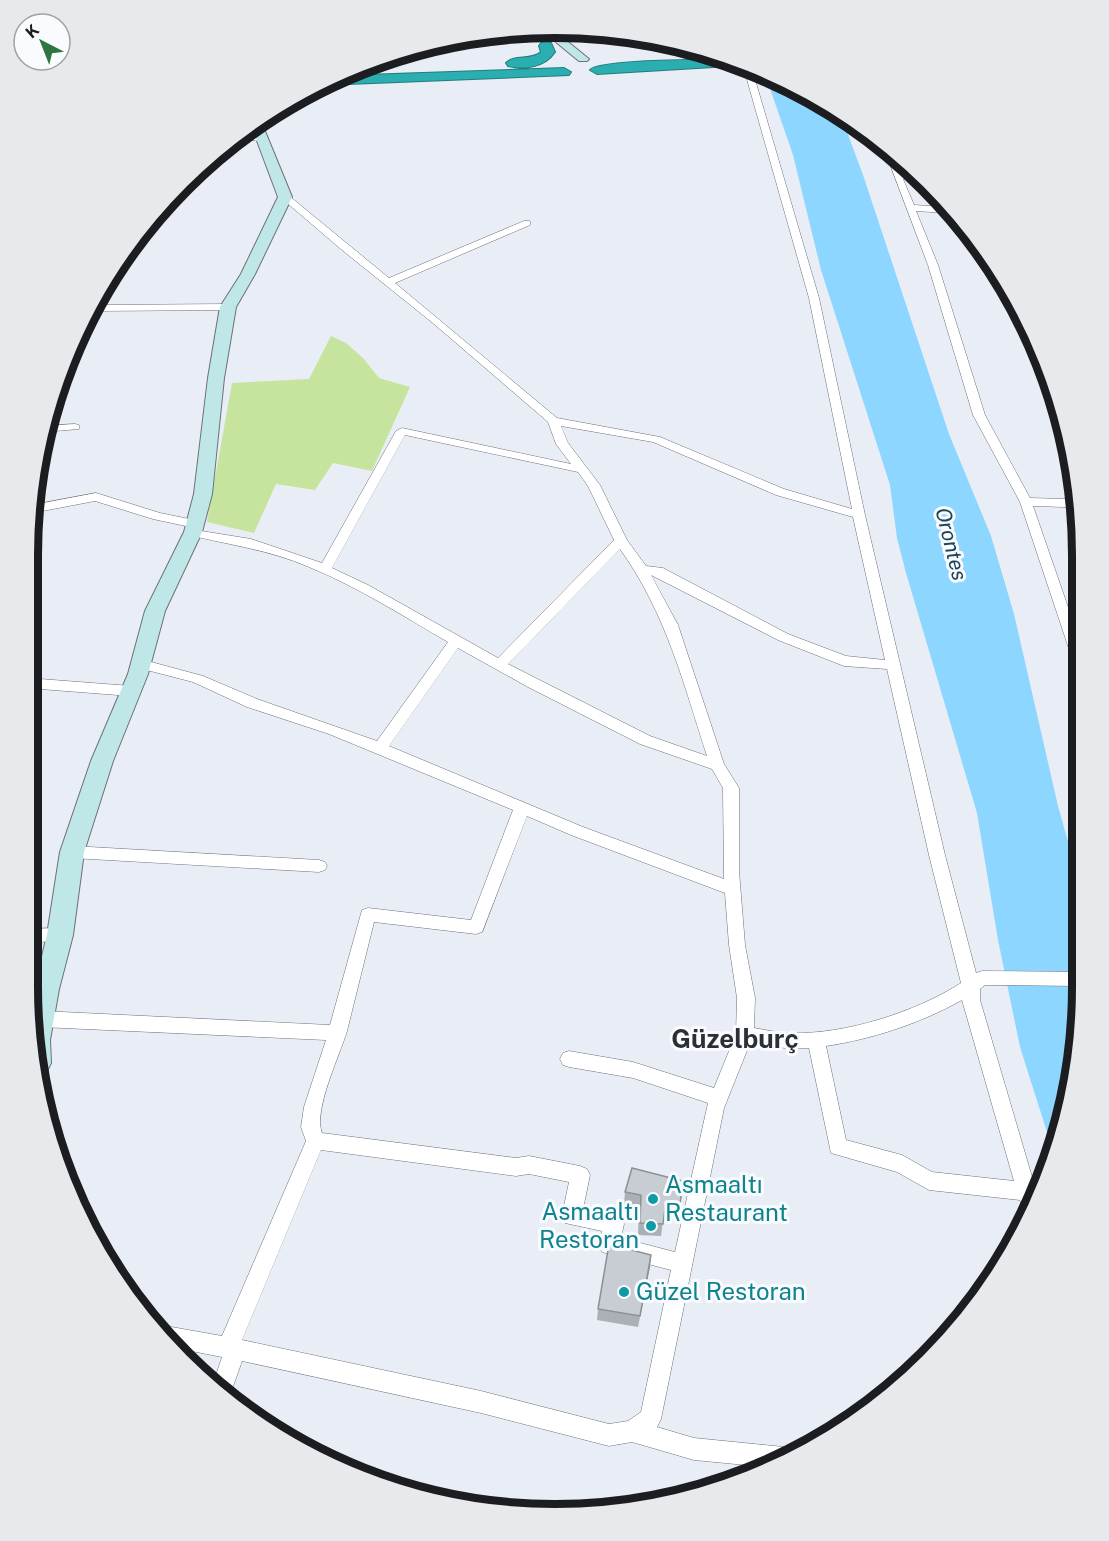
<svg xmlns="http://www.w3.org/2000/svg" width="1109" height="1541" viewBox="0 0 1109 1541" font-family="'Public Sans',sans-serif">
	<rect width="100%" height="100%" fill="#e9eef6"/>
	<path fill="#c7e49e" d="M 331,336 L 346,343 L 363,358 L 379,378 L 410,387 L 372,471 L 333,463 L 315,490 L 276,484 L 254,533 L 207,522 L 232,383 L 309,379 Z"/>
	<path fill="#8cd6ff" d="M 765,74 L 818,98 L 840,113 L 863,175 L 949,434 L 991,536 L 1014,614 L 1058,806 L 1080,884 L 1081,1021 L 1064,1123 L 1053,1151 L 1020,1047 L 998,940 L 977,813 L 906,573 L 897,538 L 890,485 L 821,270 L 793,155 Z"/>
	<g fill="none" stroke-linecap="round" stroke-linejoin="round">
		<g stroke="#6c7077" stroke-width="1">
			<path id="street" d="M 739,62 L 747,66 L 754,76 L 819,298 L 865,515 L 945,855 L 976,973 L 982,971 L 1081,972 L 1081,986 L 985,985 L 980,989 L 980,1000 L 1037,1194 L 1029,1217 L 1025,1216 L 1020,1200 L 929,1190 L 897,1172 L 831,1153 L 809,1048 L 785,1048 L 750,1043 L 724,1108 L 661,1419 L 657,1427 L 694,1438 L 784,1447 L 793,1453 L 767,1467 L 694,1460 L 632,1442 L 609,1446 L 481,1413 L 242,1361 L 229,1398 L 212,1387 L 222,1357 L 176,1348 L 159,1328 L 166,1326 L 222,1336 L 306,1141 L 301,1127 L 304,1107 L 326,1040 L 41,1027 L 35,1024 L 32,1019 L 35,1014 L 41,1011 L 330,1025 L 362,910 L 368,908 L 471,920 L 513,810 L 329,734 L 247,707 L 193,682 L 135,667 L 133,664 L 140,659 L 203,676 L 257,699 L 377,741 L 448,642 C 403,616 358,587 309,567 C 270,550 230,545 189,535 L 187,532 L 189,529 L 251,539 L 322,563 L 396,431 L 402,428 L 571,464 L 556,444 L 548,422 L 434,324 L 342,250 L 280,197 L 288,195 L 389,278 L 524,221 L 530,221 L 530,225 L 395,283 L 557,418 L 660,437 L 784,489 L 852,509 L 809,298 L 746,76 ZM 561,426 L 653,442 L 776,495 L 853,517 L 885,660 L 846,656 L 788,634 L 663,568 L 646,566 L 627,540 L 600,485 L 568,443 ZM 405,435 L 578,472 L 588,486 L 614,540 L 498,658 L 368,585 L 332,568 ZM 620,549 C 666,613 683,682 707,756 L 650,736 L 508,664 ZM 651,575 L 778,640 L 844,666 L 887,669 L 929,855 L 961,983 C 916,1012 844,1035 790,1033 C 778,1033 766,1030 754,1028 L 755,998 L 745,945 L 739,871 L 739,788 L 724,764 L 678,625 ZM 458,648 L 528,687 L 640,744 L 712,769 L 723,788 L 724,879 L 583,827 L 389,746 ZM 527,816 L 571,835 L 725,893 L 729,945 L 737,998 L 736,1034 L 714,1088 L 633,1062 L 569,1051 L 563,1053 L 560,1059 L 563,1065 L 569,1067 L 633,1078 L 708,1103 L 675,1252 L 621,1238 L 624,1224 L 621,1217 L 583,1209 L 590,1175 L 587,1169 L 580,1166 L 529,1156 L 516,1158 L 322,1133 C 313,1110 340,1055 347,1031 C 356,995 365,958 374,922 L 476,934 L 482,932 ZM 962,1000 L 1014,1181 L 932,1172 L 902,1155 L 846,1140 L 826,1046 C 873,1039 921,1023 962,1000 ZM 321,1150 L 516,1176 L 529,1174 L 569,1182 L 562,1216 L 565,1223 L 602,1231 L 599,1245 L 602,1252 L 671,1270 L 641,1412 L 628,1421 L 609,1424 L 481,1391 L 242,1340 Z
				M 236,135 L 263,135 L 267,138 L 263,141 L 231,139 Z
				M 882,143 L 891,150 L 901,174 L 918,174 L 922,179 L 903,179 L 914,205 L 946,207 L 951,210 L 946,213 L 916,211 L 938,265 L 985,415 L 1030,498 L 1065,499 L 1078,503 L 1078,511 L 1064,507 L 1033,506 L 1078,636 L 1079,663 L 1072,658 L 1020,502 L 973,415 L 928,265 Z
				M 96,305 L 228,304 L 233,307 L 228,310 L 94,311 Z
				M 75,424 L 79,425 L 79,429 L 43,432 L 44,426 Z
				M 96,493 L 160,513 L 199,521 L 201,524 L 195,528 L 153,519 L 95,501 L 32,513 L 33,505 Z
				M 27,678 L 131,686 L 138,691 L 131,696 L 27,688 Z
				M 72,846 L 319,860 L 325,862 L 327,866 L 325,870 L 319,872 L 72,858 L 66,856 L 64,852 L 66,848 Z
				M 60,928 L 66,930 L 68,935 L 66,940 L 27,943 L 27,929 Z"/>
		</g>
		<g stroke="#6c7077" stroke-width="2">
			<path id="secondary" d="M 540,29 L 552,29 L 589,59 L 587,61 L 579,61 Z
				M 260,119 L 292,197 L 255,274 L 236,307 L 224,378 L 212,494 L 202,532 L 165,611 L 148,674 L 113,761 L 84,852 L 73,935 L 59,989 L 50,1040 L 51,1063 L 47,1071 L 39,1074 L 30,1007 L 47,935 L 60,852 L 91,761 L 128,674 L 145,611 L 184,532 L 194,494 L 208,378 L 220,307 L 241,274 L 278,197 L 251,125 Z"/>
		</g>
		<g stroke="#257b7d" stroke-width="2">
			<path id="highway" d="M 546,42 L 551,43 L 555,52 C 545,67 525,70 508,66 L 506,63 C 515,54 530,61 541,52 L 539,46 L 541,43 Z
				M 733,59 L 747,65 L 597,74 L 590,70 C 600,59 711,60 733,59 Z
				M 564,68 L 571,72 L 569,75 L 323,85 L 317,84 L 335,76 Z"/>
		</g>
		<use href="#street" fill="#fff" fill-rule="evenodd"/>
		<use href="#secondary" fill="#bfe7e7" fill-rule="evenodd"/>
		<use href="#highway" fill="#2baeaf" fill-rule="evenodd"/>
	</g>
	<path fill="#acb0b6" d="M 683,1181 L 678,1217 L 664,1213 L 661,1236 L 638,1235 L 639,1208 L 624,1204 L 625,1192 Z
		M 651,1255 L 638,1327 L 597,1320 L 598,1309 Z"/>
	<path fill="#8c9094" d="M 651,1255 L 650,1267 L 638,1327 L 640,1316 Z"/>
	<path fill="#c8cdd4" stroke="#8c9094" stroke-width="1.5" d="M 632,1168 L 683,1181 L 680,1204 L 666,1201 L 663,1224 L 640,1223 L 641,1195 L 625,1192 Z
		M 609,1244 L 651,1255 L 640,1316 L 598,1309 Z"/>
	<g fill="#0f9aa8" stroke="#f9fbfe" stroke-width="2">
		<circle cx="653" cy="1199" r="6"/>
		<circle cx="651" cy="1226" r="6"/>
		<circle cx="624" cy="1292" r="6"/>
	</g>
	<g text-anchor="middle" stroke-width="6" stroke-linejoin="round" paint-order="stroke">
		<g font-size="21" font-style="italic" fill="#1c455a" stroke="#f9fbfe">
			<text transform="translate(951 544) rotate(76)" y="7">Orontes</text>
		</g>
		<g font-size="24" fill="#0d838f" stroke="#f9fbfe" text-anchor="start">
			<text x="665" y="1193">Asmaaltı<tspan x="665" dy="28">Restaurant</tspan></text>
			<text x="639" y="1220" text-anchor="end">Asmaaltı<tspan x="639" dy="28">Restoran</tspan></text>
			<text x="636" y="1300">Güzel Restoran</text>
		</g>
		<g font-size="26" font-weight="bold" fill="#2c3036" stroke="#f9fbfe">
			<text x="735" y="1048">Güzelburç</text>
		</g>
	</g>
	<path d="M0 0H1109V1541H0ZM555 38H555A517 517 0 0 1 1072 555V987A517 517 0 0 1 555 1504H555A517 517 0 0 1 38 987V555A517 517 0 0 1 555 38Z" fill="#e7e9ec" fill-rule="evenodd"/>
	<path fill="none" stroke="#1b1d20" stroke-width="8" d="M555 38H555A517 517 0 0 1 1072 555V987A517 517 0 0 1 555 1504H555A517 517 0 0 1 38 987V555A517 517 0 0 1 555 38Z"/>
	<g transform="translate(42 42) rotate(318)"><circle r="28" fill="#f9fbfe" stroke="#a0a2a5" stroke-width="1.5"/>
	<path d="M0-4.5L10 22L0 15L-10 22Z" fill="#2e7541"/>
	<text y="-9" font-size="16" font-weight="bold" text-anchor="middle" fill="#1b1d20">K</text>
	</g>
</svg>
